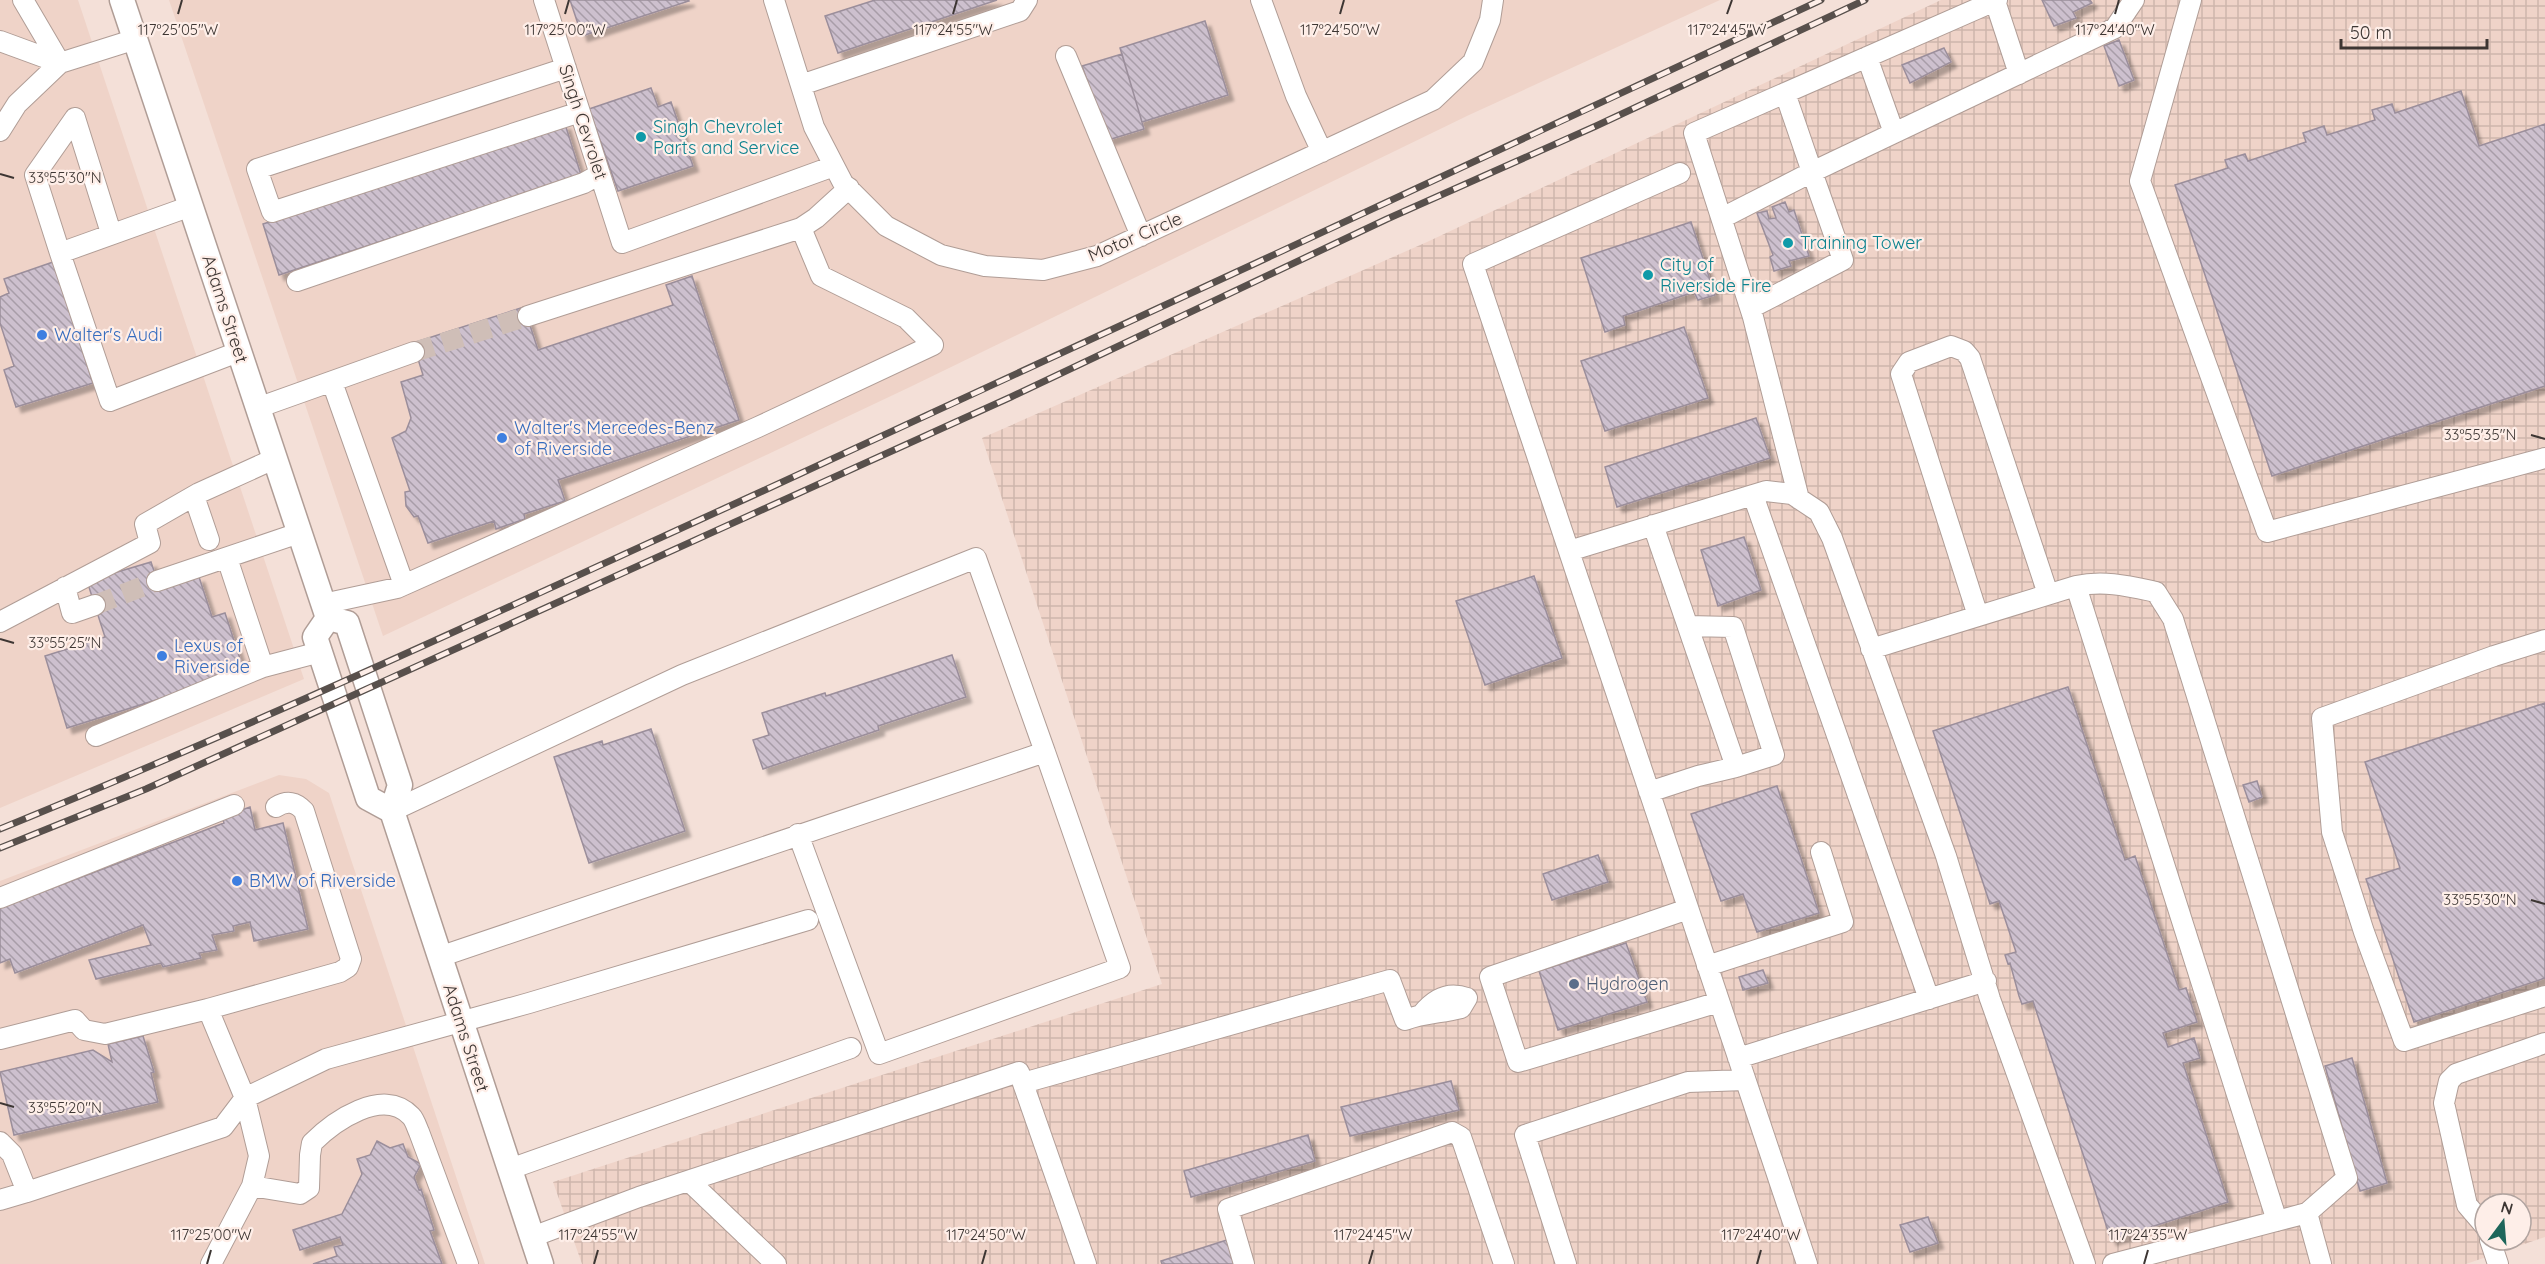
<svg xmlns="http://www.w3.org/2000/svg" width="2545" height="1264" viewBox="0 0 2545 1264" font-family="Quicksand,sans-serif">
	<defs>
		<pattern id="industrial-grid" width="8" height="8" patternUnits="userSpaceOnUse" patternTransform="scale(1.5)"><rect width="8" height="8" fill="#efd3c8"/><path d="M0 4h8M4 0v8" fill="none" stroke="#ceb6ac"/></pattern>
		<pattern id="building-back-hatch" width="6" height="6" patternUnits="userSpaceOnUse" patternTransform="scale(1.5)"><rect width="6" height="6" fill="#cdc0ce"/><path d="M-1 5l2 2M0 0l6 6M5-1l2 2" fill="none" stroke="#a89da8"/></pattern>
		<filter id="shadow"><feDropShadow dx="5.5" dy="5.5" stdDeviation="1.5" flood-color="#0004"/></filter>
	</defs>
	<rect width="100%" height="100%" fill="#f4e0d8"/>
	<path fill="#efd3c8" d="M 0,0 L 78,0 L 304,679 L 0,808 Z
		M 169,0 L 1720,0 L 1469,115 L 910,387 L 383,636 Z
		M 279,775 L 306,779 L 329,793 L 485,1264 L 0,1264 L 0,881 Z"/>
	<path fill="url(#industrial-grid)" fill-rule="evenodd" d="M 1941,0 L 2545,0 L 2545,1237 L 2466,1264 L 582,1264 L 553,1182 L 1162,984 L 982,438 L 1427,242 ZM 2485,1204 L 2521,1204 L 2521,1240 L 2485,1240 Z"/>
	<path fill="url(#building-back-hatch)" stroke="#9b8e9b" stroke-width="1.5" filter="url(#shadow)" d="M 570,0 L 688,0 L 689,1 L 582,36 Z
		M 875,0 L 997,0 L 838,53 L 825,16 Z
		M 2042,0 L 2090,0 L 2092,3 L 2073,12 L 2076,18 L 2054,26 Z
		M 1205,21 L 1228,95 L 1142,122 L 1120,48 Z
		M 2119,40 L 2134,80 L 2119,86 L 2104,46 Z
		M 1944,48 L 1951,62 L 1910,83 L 1902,65 Z
		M 1122,54 L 1144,129 L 1108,140 L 1082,66 Z
		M 651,88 L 658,107 L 671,102 L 693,166 L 618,191 L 589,109 Z
		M 2461,91 L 2479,146 L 2545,124 L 2545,386 L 2272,476 L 2175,185 L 2228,168 L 2225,160 L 2245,154 L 2248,161 L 2306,142 L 2303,133 L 2324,126 L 2327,135 L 2375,120 L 2372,110 L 2392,104 L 2395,113 Z
		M 565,124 L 581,175 L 279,275 L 263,224 Z
		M 1785,202 L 1789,212 L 1794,210 L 1809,256 L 1789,261 L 1791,266 L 1774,271 L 1770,257 L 1773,255 L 1757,213 L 1767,211 L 1769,219 L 1776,218 L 1772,207 Z
		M 1691,222 L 1715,295 L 1698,300 L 1694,292 L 1623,316 L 1625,325 L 1605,332 L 1581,258 Z
		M 53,262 L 93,383 L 16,407 L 4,370 L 14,366 L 0,323 L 0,297 L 9,293 L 4,279 Z
		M 692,276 L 739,420 L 558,480 L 565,501 L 524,514 L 525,519 L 496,529 L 494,521 L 428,543 L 418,516 L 414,517 L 406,506 L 405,492 L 410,491 L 392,438 L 406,431 L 411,418 L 401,382 L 423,375 L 413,343 L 524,307 L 538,350 L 673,305 L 666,285 Z
		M 1684,327 L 1708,398 L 1605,431 L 1581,361 Z
		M 1756,418 L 1770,458 L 1617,507 L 1605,467 Z
		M 1744,537 L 1761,590 L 1718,606 L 1701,550 Z
		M 151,562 L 160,589 L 199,577 L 212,617 L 225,613 L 242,665 L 226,670 L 229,677 L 67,728 L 45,656 L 105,637 L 87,581 Z
		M 1534,576 L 1562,658 L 1485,685 L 1456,601 Z
		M 952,655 L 966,697 L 878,726 L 879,730 L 763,769 L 753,740 L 769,735 L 762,713 L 825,693 L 826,696 Z
		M 2068,687 L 2125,860 L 2135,856 L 2179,990 L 2186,988 L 2197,1022 L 2163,1033 L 2168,1047 L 2194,1038 L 2200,1058 L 2183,1063 L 2228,1202 L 2111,1240 L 2033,1001 L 2022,1004 L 2019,996 L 2010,963 L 2008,964 L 2005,955 L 2016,952 L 1999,901 L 1990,904 L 1933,731 Z
		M 2545,703 L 2545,978 L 2414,1022 L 2366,879 L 2400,868 L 2365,762 Z
		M 651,729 L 685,831 L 589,863 L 554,757 L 602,741 L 603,745 Z
		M 2257,781 L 2262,797 L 2249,802 L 2243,785 Z
		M 1777,786 L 1819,913 L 1757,932 L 1743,894 L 1721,901 L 1691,814 Z
		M 250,807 L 255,830 L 283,823 L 308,929 L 254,941 L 250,922 L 233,926 L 234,931 L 212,935 L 217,950 L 199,953 L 201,958 L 163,967 L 161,963 L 96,979 L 89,960 L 151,945 L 143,925 L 15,973 L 10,959 L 0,963 L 0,908 L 224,823 L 222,817 Z
		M 1598,855 L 1608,882 L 1552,900 L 1543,874 Z
		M 1626,943 L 1647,1002 L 1558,1030 L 1539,971 Z
		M 1763,970 L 1768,983 L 1743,990 L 1739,977 Z
		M 143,1036 L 154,1072 L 151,1073 L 158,1102 L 14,1135 L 0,1072 L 93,1050 L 112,1062 L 108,1044 Z
		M 2352,1058 L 2387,1183 L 2360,1191 L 2325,1066 Z
		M 1451,1081 L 1459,1110 L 1350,1136 L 1341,1107 Z
		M 1308,1135 L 1315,1161 L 1191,1197 L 1184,1171 Z
		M 377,1141 L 390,1148 L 403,1144 L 408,1157 L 421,1164 L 414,1177 L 419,1190 L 421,1189 L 434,1230 L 430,1231 L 442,1264 L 313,1264 L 337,1256 L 334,1247 L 343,1245 L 340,1237 L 300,1250 L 293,1230 L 342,1214 L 362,1174 L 357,1159 L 370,1155 Z
		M 1928,1217 L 1938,1243 L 1910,1252 L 1900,1225 Z
		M 1230,1239 L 1238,1264 L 1162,1264 L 1161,1261 Z"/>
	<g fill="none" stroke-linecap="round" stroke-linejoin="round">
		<path stroke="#cfbeb7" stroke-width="20" stroke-dasharray="20 10" stroke-linecap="butt" d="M 414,352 L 528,316
			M 95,605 L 157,581"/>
		<g stroke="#b09d96" stroke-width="22">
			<path id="minor" d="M 23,0 L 60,63
				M 544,0 L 622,243 L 834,166
				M 774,0 L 814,127 L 843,183 L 886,226 L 941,255 L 985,266 L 1043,270 L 1097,256 L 1433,100 L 1473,62 L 1490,20 L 1493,0
				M 1261,0 L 1296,96 L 1322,152
				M 2191,0 L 2140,181 L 2267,532 L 2545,458
				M 1995,1 L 2019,74
				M 0,41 L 60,63
				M 1066,56 L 1141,236
				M 1867,57 L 1894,133
				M 566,68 L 257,169 L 272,212 L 580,112
				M 801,85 L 1020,11 L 1027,0
				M 1785,93 L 1812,172 L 2115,28 L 2134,0
				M 75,118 L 111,233
				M 0,131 L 17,104 L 60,63 L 136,39
				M 1680,173 L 1473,264 L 1807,1264
				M 191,206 L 60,253 L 110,401 L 238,352
				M 1722,218 L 1812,172 L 1843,260 L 1751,308
				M 60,253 L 35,175 L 75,118
				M 297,281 L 584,183 L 600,174
				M 528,316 L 801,228 L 816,218 L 849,188
				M 332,382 L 404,585
				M 257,408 L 414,352
				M 1753,495 L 1929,999
				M 194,496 L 209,540
				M 1799,499 L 1753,317 L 1694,133 L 1997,0
				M 1569,551 L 1766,491 L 1792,494 L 1819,512 L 1832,538 L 1946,856 L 1990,999 L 2085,1264
				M 227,558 L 263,667 L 320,652
				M 157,581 L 299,533
				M 2076,586 C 2104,580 2128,586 2156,592 L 2173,619 L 2347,1178 L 2307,1213
				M 65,587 L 72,613 L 95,605
				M 323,604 L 397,588 L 758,427 L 933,345 L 906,318 L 821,276 L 801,228
				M 1978,616 L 1901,374 L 1909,362 L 1951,346 L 1964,351 L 1970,358 L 2048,594
				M 0,622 L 150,543 L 145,524 L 199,493 L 274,459
				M 1688,626 L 1733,627 L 1774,755 L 1736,767
				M 2545,640 L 2494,656 L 2322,718 L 2332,832 L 2364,932 L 2404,1041 L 2545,996
				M 1871,649 L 2076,586 L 2277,1221
				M 96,736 L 263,667
				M 1649,792 L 1698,776 L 1736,767 L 1653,525
				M 392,811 L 682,675 L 976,558 L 1045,752 L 439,957
				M 798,834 L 879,1054 L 1120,968 L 1045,752
				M 0,898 L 234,805
				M 1688,909 L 1490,977 L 1518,1062 L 1719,1002
				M 1707,966 L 1843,922 L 1821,852
				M 0,1039 L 75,1020 L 84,1030 L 105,1034 L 208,1009
				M 1738,1058 L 1986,981
				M 1023,1083 L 1390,980 L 1405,1020 C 1423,1013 1442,1013 1461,1008 L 1467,998 C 1448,991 1434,999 1422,1014
				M 0,1142 L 12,1154 L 27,1192 L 0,1200
				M 510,1169 L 851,1048
				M 689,1181 L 776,1264
				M 252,1186 L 259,1156 L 245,1098 L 208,1009 L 340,972 L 348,967 L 351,959 L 304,811 C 296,802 287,800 276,807
				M 27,1192 L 223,1127 L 245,1098 L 326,1059 L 529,1003 L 808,920
				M 2485,1226 L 2467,1205 L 2444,1103 L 2449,1081 L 2456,1074 L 2545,1043
				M 532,1237 L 639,1197 L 1019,1072 L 1086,1264
				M 2490,1240 L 2498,1264
				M 211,1264 L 252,1186 L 300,1194 L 309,1188 L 310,1155 L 312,1143 C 333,1122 383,1086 411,1116 C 415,1120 417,1128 419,1132 L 468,1264
				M 1244,1264 L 1228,1209 L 1452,1132 L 1461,1137 L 1504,1264
				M 1566,1264 L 1525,1135 L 1688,1082 L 1745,1080
				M 2113,1264 L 2307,1213 L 2321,1264"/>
		</g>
		<g stroke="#b09d96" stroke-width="27">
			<path id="major" d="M 122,0 L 328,618
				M 328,618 L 347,623 L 400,785 L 392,811 L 541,1264
				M 328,618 L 315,637 L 368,798 L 392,811"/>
		</g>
		<use href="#minor" stroke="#fff" stroke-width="20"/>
		<use href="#major" stroke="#fff" stroke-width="24"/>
		<g stroke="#58504c" stroke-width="7">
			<path id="rail" d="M 0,829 C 255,725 504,609 754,495 C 1110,331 1466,166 1821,0
				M 0,848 L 146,789 L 1011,397 L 1387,219 L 1596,126 L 1865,0"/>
		</g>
		<use href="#rail" stroke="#feeee8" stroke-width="4.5" stroke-dasharray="14" stroke-linecap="butt"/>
	</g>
	<path fill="none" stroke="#3d3633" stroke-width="2" d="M 178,14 L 182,0M 565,14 L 569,0M 953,14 L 957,0M 1340,14 L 1344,0M 1727,14 L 1732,0M 2115,14 L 2119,0M 0,174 L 14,178M 2531,435 L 2545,439M 0,639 L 14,643M 2531,900 L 2545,904M 0,1103 L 14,1107M 207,1264 L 211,1250M 594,1264 L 598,1250M 982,1264 L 986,1250M 1369,1264 L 1373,1250M 1757,1264 L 1761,1250M 2144,1264 L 2148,1250"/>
	<g fill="#0f9aa8" stroke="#feeee8" stroke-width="2">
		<circle cx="641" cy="137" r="6"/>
		<circle cx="1788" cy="243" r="6"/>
		<circle cx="1648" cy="275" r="6"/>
	</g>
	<g fill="#3f7fe0" stroke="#feeee8" stroke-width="2">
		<circle cx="42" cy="335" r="6"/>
		<circle cx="502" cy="438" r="6"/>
		<circle cx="162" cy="656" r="6"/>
		<circle cx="237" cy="881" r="6"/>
	</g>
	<circle fill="#5c6f8a" stroke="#feeee8" stroke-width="2" cx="1574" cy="984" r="6"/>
	<g text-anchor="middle" stroke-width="4.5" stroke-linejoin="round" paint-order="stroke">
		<g font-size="18" fill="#3d3633" stroke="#feeee8">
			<text transform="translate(583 122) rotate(72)" y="6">Singh Cevrolet</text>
			<text transform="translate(1135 237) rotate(-23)" y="6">Motor Circle</text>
			<text transform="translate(225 309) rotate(72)" y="6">Adams Street</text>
			<text transform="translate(466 1038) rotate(72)" y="6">Adams Street</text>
		</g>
		<g font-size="18" fill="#0d838f" stroke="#feeee8" text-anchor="start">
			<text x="653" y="133">Singh Chevrolet<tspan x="653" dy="21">Parts and Service</tspan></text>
			<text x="1800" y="249">Training Tower</text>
			<text x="1660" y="271">City of<tspan x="1660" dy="21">Riverside Fire</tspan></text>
		</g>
		<g font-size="18" fill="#366cbe" stroke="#feeee8" text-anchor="start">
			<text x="54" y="341">Walter's Audi</text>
			<text x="514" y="434">Walter's Mercedes-Benz<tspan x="514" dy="21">of Riverside</tspan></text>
			<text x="174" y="652">Lexus of<tspan x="174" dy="21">Riverside</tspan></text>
			<text x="249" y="887">BMW of Riverside</text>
		</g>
		<g font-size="18" fill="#4e5e75" stroke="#feeee8" text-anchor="start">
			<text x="1586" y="990">Hydrogen</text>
		</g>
	</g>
	<g font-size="15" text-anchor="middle" fill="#3d3633" stroke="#feeee8" stroke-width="4.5" stroke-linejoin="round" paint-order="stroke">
		<text x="178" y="35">117°25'05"W</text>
		<text x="565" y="35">117°25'00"W</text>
		<text x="953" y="35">117°24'55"W</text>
		<text x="1340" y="35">117°24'50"W</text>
		<text x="1727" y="35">117°24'45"W</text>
		<text x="2115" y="35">117°24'40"W</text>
		<text x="65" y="183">33°55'30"N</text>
		<text x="2480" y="440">33°55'35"N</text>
		<text x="65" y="648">33°55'25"N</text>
		<text x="2480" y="905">33°55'30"N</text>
		<text x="65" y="1113">33°55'20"N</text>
		<text x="211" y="1240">117°25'00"W</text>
		<text x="598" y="1240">117°24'55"W</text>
		<text x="986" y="1240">117°24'50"W</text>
		<text x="1373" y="1240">117°24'45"W</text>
		<text x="1761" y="1240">117°24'40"W</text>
		<text x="2148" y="1240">117°24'35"W</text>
	</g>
	<g transform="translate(2503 1222) rotate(16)"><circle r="28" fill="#feeee8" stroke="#b1a4a0" stroke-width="1.5"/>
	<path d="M0-4.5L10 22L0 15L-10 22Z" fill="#1e665b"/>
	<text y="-9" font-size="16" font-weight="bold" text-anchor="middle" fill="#3d3633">N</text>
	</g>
	<path d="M2341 39v9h146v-9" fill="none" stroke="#3d3633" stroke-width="3"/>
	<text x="2350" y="39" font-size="18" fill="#3d3633" stroke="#feeee8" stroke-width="4.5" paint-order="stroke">50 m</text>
</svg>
